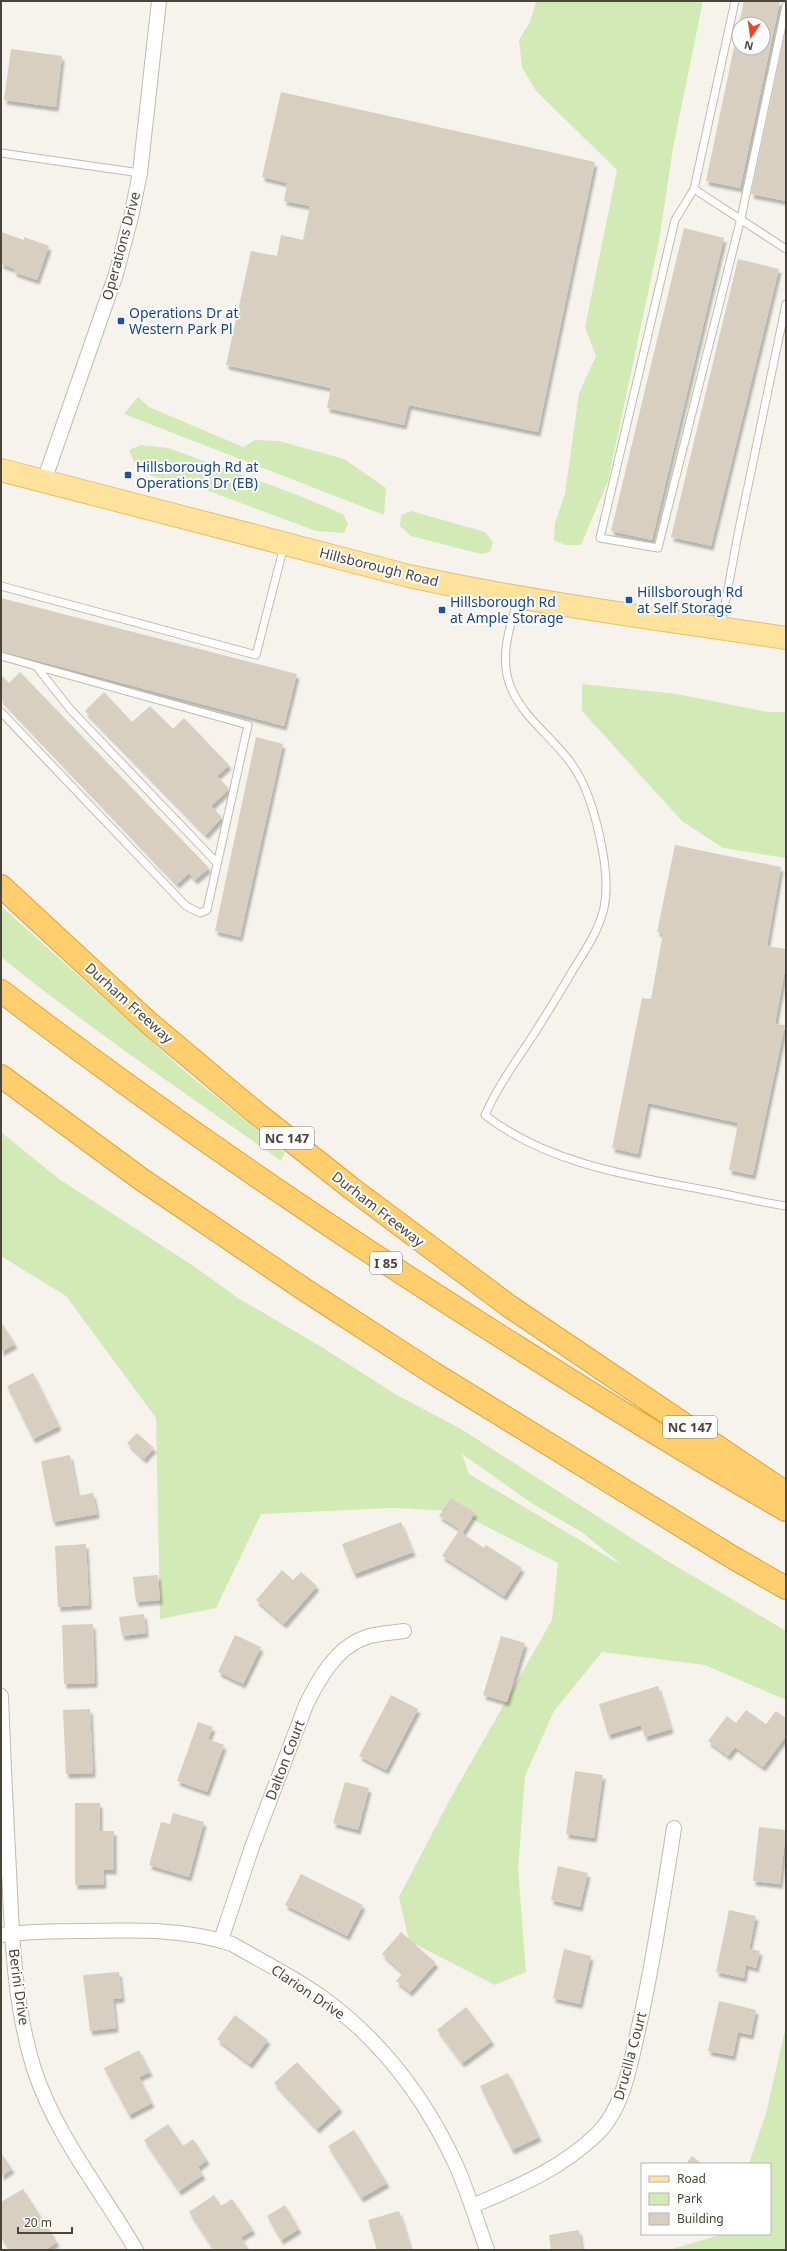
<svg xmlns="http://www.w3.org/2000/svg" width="787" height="2251" viewBox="0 0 787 2251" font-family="'Noto Sans',sans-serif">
	<defs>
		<filter id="shadow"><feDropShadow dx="2.5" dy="4.5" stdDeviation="1" flood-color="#0004"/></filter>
	</defs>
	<rect width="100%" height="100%" fill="#f6f3ec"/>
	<path fill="#d2eab5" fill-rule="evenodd" d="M 536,1 L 703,1 L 673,148 L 659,241 L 608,481 L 581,545 L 565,545 L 554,540 L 555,523 L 565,494 L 579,393 L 596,356 L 585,327 L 617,170 L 536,91 L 522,67 L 519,40 L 530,22 Z
		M 138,397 L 149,407 L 243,447 L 255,440 L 279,441 L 344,459 L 386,488 L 384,515 L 124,414 Z
		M 141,445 L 168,448 L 295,494 L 343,514 L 348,524 L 344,533 L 316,531 L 206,490 L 176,486 L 137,469 L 129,450 Z
		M 411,511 L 485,532 L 493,542 L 490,552 L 481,554 L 411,536 L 400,526 L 401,515 Z
		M 582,684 L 677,694 L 768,712 L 786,712 L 786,858 L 723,848 L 682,821 L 582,711 Z
		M 1,906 L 189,1075 L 285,1152 L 281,1161 C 187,1094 91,1030 1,957 Z
		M 1,1132 L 59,1179 L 195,1267 L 238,1298 L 320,1346 L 395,1394 L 461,1429 L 664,1559 L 786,1631 L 786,1700 L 705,1665 L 602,1652 L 554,1711 L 525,1776 L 518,1869 L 526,1972 L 495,1985 L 409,1941 L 399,1897 L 449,1801 L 552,1620 L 558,1563 L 456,1511 L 392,1508 L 261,1514 L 216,1608 L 160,1619 L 156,1418 L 66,1296 L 1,1256 ZM 462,1454 L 533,1504 L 583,1533 L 623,1566 L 469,1474 Z
		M 786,2026 L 786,2250 L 669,2250 L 723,2234 L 770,2234 L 770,2164 L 749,2164 L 766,2113 Z"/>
	<path fill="#d8cfc1" filter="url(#shadow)" d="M 744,1 L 780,1 L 740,188 L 706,181 L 738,28 L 739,48 L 763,48 L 763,24 L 739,24 Z
		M 785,32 L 786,32 L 786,201 L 751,194 Z
		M 11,49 L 62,56 L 56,107 L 4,100 Z
		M 281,92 L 595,162 L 538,432 L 409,405 L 404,425 L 327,408 L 331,388 L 226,365 L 251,251 L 277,256 L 281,235 L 303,240 L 310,206 L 284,201 L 287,183 L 262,177 Z
		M 684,228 L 724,238 L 652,540 L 611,531 Z
		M 1,232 L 24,240 L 24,237 L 49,246 L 37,280 L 14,272 L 15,269 L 1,264 Z
		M 738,259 L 779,269 L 711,546 L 671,537 Z
		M 1,598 L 297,674 L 284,726 L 1,651 Z
		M 20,672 L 209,868 L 195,880 L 189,873 L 177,884 L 1,699 L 1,675 L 9,683 Z
		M 104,692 L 132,722 L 150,706 L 173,729 L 184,718 L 229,765 L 217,776 L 229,789 L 211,806 L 222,817 L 206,835 L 85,711 Z
		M 256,737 L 283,744 L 240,937 L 215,931 Z
		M 675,845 L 781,867 L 767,946 L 786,949 L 786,964 L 775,1024 L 785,1025 L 753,1175 L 729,1170 L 738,1123 L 648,1103 L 638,1154 L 612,1148 L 642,998 L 651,999 L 663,933 L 657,932 Z
		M 1,1322 L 15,1344 L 1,1352 Z
		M 33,1373 L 59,1426 L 33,1439 L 7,1386 Z
		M 137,1433 L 154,1448 L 144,1459 L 127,1443 Z
		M 70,1455 L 78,1496 L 93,1493 L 97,1514 L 53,1522 L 41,1461 Z
		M 451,1498 L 475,1513 L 462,1533 L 484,1548 L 486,1545 L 522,1568 L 504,1596 L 442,1556 L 460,1529 L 439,1516 Z
		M 401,1522 L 413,1552 L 354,1574 L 342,1544 Z
		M 86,1544 L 89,1605 L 58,1607 L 55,1546 Z
		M 282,1570 L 293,1580 L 301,1572 L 317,1586 L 284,1624 L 256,1600 Z
		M 158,1575 L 160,1600 L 136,1602 L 133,1577 Z
		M 144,1614 L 146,1633 L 122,1636 L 119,1617 Z
		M 93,1624 L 95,1683 L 64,1684 L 62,1625 Z
		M 235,1635 L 261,1647 L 243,1684 L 218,1672 Z
		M 501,1636 L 525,1643 L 507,1702 L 483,1695 Z
		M 658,1686 L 671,1729 L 645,1737 L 641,1725 L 608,1735 L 599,1704 Z
		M 391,1695 L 418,1709 L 386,1770 L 359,1756 Z
		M 90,1709 L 93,1773 L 66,1774 L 63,1710 Z
		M 746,1710 L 766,1724 L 776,1711 L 786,1718 L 786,1736 L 763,1767 L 735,1747 L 728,1756 L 708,1741 L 727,1716 L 736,1723 Z
		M 198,1722 L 213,1727 L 208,1739 L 224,1745 L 207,1792 L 177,1781 Z
		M 575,1771 L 603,1775 L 594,1838 L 566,1834 Z
		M 345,1782 L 369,1788 L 358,1830 L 333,1823 Z
		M 75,1803 L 100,1803 L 100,1831 L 114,1831 L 114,1870 L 103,1870 L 104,1884 L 75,1885 Z
		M 173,1813 L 204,1822 L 189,1877 L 149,1865 L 161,1822 L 170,1824 Z
		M 759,1827 L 786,1830 L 780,1884 L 753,1881 Z
		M 558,1866 L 588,1873 L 580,1907 L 551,1900 Z
		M 301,1874 L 363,1905 L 347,1936 L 285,1905 Z
		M 729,1910 L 756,1916 L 749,1949 L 760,1951 L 756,1968 L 746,1965 L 744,1978 L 716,1972 Z
		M 401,1932 L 436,1963 L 410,1992 L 396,1981 L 403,1973 L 382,1954 Z
		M 564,1949 L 591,1956 L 580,2004 L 553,1998 Z
		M 119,1972 L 122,1998 L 113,1999 L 116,2028 L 90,2031 L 83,1975 Z
		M 719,2001 L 756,2010 L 751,2035 L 738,2032 L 733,2056 L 708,2051 Z
		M 466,2007 L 492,2041 L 462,2063 L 437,2030 Z
		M 235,2015 L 268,2040 L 250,2064 L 217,2039 Z
		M 139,2050 L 150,2072 L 139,2077 L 152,2103 L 129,2115 L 104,2068 Z
		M 297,2062 L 340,2108 L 317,2129 L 274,2083 Z
		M 508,2073 L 539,2137 L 512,2150 L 480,2086 Z
		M 168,2124 L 183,2146 L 193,2139 L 207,2160 L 198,2167 L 203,2175 L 179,2191 L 144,2140 Z
		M 354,2130 L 387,2183 L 361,2198 L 328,2146 Z
		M 1,2153 L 12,2169 L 1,2176 Z
		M 692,2156 L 702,2164 L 686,2164 Z
		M 23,2189 L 57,2242 L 45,2250 L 10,2250 L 1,2237 L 1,2202 Z
		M 214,2195 L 221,2206 L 232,2199 L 253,2230 L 241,2237 L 247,2247 L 242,2250 L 214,2250 L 189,2212 Z
		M 285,2205 L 299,2229 L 281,2240 L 267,2216 Z
		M 399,2211 L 411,2250 L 377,2250 L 368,2220 Z
		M 579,2230 L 582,2250 L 551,2250 L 549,2235 Z"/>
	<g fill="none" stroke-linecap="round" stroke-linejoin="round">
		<g stroke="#c2bbae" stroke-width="9">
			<path id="service" d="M 735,1 L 694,189 L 675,220 L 600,538 L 658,548 L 741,218 L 786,6
				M 1,153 L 140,173
				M 694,189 L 786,249
				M 1,586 L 256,655 L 284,546
				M 518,600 C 509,627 499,660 511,688 C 524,719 555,739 573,766 C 594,796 612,872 604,908 C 599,930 585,951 573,970 C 559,994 545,1017 530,1040 C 514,1064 497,1088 485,1115 C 546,1163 630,1176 705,1190 C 732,1195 759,1202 786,1206
				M 721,626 L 738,534 L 786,304
				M 1,656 L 36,666 L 70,709 L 217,863
				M 1,712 L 186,906 L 200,913 L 207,910 L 248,725 L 36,666"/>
		</g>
		<g stroke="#c2bbae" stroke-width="16">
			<path id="minor" d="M 44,481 L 116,274 L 131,217 L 140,173 L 159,1
				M 1,1696 C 3,1755 6,1813 9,1871 C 12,1937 14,2005 34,2069 C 56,2136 101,2190 136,2250
				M 1,1935 C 30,1931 60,1931 90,1931 C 138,1930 186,1929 232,1944 C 263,1962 295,1978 323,1998 C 382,2041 426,2100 456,2165 C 468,2192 477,2222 487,2250
				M 221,1940 L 252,1847 L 306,1705 C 318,1680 336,1648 364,1638 C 376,1633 392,1633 404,1631
				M 472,2206 C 517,2187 561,2169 597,2134 C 625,2107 631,2059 640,2022 C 654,1958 664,1893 674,1828"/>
		</g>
		<g stroke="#e6c16a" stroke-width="24">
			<path id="primary" d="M 1,470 L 409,576 C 534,603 660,619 786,638"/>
		</g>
		<g stroke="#e0a43c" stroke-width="24">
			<path id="motorway" d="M 1,886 L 149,1023 L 255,1112 L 351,1188 L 509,1306 L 786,1493
				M 1,991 C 168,1119 342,1237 519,1348 C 607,1404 696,1459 786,1510
				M 1,1076 L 141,1179 L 305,1290 L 433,1373 L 732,1557 L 786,1588"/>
		</g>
		<use href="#service" stroke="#fff" stroke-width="7"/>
		<use href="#minor" stroke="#fff" stroke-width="14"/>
		<use href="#primary" stroke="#ffe39c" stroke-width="22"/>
		<use href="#motorway" stroke="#ffcf6e" stroke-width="22"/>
	</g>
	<g fill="#1a4fb4" stroke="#fff" stroke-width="1.5">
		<rect x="117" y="317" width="8" height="8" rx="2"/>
		<rect x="124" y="471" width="8" height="8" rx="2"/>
		<rect x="625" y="596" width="8" height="8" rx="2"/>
		<rect x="438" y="606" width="8" height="8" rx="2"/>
	</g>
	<g text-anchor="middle" stroke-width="4" stroke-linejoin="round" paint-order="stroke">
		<g fill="#fff" stroke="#817c74" stroke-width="1">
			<rect x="260" y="1127" width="54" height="22" rx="3"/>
			<rect x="370" y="1252" width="32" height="22" rx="3"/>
			<rect x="663" y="1416" width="54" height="22" rx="3"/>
		</g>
		<g font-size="13" font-weight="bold" fill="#4b4439">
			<text x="287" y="1143">NC 147</text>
			<text x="386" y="1268">I 85</text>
			<text x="690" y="1432">NC 147</text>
		</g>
		<g font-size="14" fill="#4b4439" stroke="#fff">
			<text transform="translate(121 246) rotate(-75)" y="5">Operations Drive</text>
			<text transform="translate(379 567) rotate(14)" y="5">Hillsborough Road</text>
			<text transform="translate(129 1003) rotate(42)" y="5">Durham Freeway</text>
			<text transform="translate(378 1209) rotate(38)" y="5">Durham Freeway</text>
			<text transform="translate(285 1760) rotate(-69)" y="5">Dalton Court</text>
			<text transform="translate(19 1987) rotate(82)" y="5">Berini Drive</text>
			<text transform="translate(308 1992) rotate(34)" y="5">Clarion Drive</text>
			<text transform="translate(630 2056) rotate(-75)" y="5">Drucilla Court</text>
		</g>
		<g font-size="14" fill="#164399" stroke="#fff" text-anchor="start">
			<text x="129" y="318">Operations Dr at<tspan x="129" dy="16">Western Park Pl</tspan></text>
			<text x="136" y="472">Hillsborough Rd at<tspan x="136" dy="16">Operations Dr (EB)</tspan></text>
			<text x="637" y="597">Hillsborough Rd<tspan x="637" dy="16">at Self Storage</tspan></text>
			<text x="450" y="607">Hillsborough Rd<tspan x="450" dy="16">at Ample Storage</tspan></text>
		</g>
	</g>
	<rect width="787" height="2251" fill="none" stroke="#4b4439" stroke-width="4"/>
	<rect x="641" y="2163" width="130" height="72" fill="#ffffff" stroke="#b7b4b0"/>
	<rect x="649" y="2176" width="20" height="6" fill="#ffe39c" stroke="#b7b4b0"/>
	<text x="677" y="2183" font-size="12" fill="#4b4439">Road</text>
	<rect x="649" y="2193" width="20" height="12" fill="#d2eab5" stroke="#b7b4b0"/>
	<text x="677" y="2203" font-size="12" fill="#4b4439">Park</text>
	<rect x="649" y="2213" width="20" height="12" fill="#d8cfc1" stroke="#b7b4b0"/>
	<text x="677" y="2223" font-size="12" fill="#4b4439">Building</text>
	<g transform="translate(751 36) rotate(193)"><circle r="19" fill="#ffffff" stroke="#b7b4b0"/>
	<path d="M0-3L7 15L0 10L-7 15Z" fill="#fc3f1d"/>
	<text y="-6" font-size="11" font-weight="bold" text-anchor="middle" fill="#4b4439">N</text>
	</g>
	<path d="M18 2227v6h54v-6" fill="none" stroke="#4b4439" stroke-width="2"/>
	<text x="24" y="2227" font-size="12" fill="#4b4439" stroke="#ffffff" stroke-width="3" paint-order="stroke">20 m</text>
</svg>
